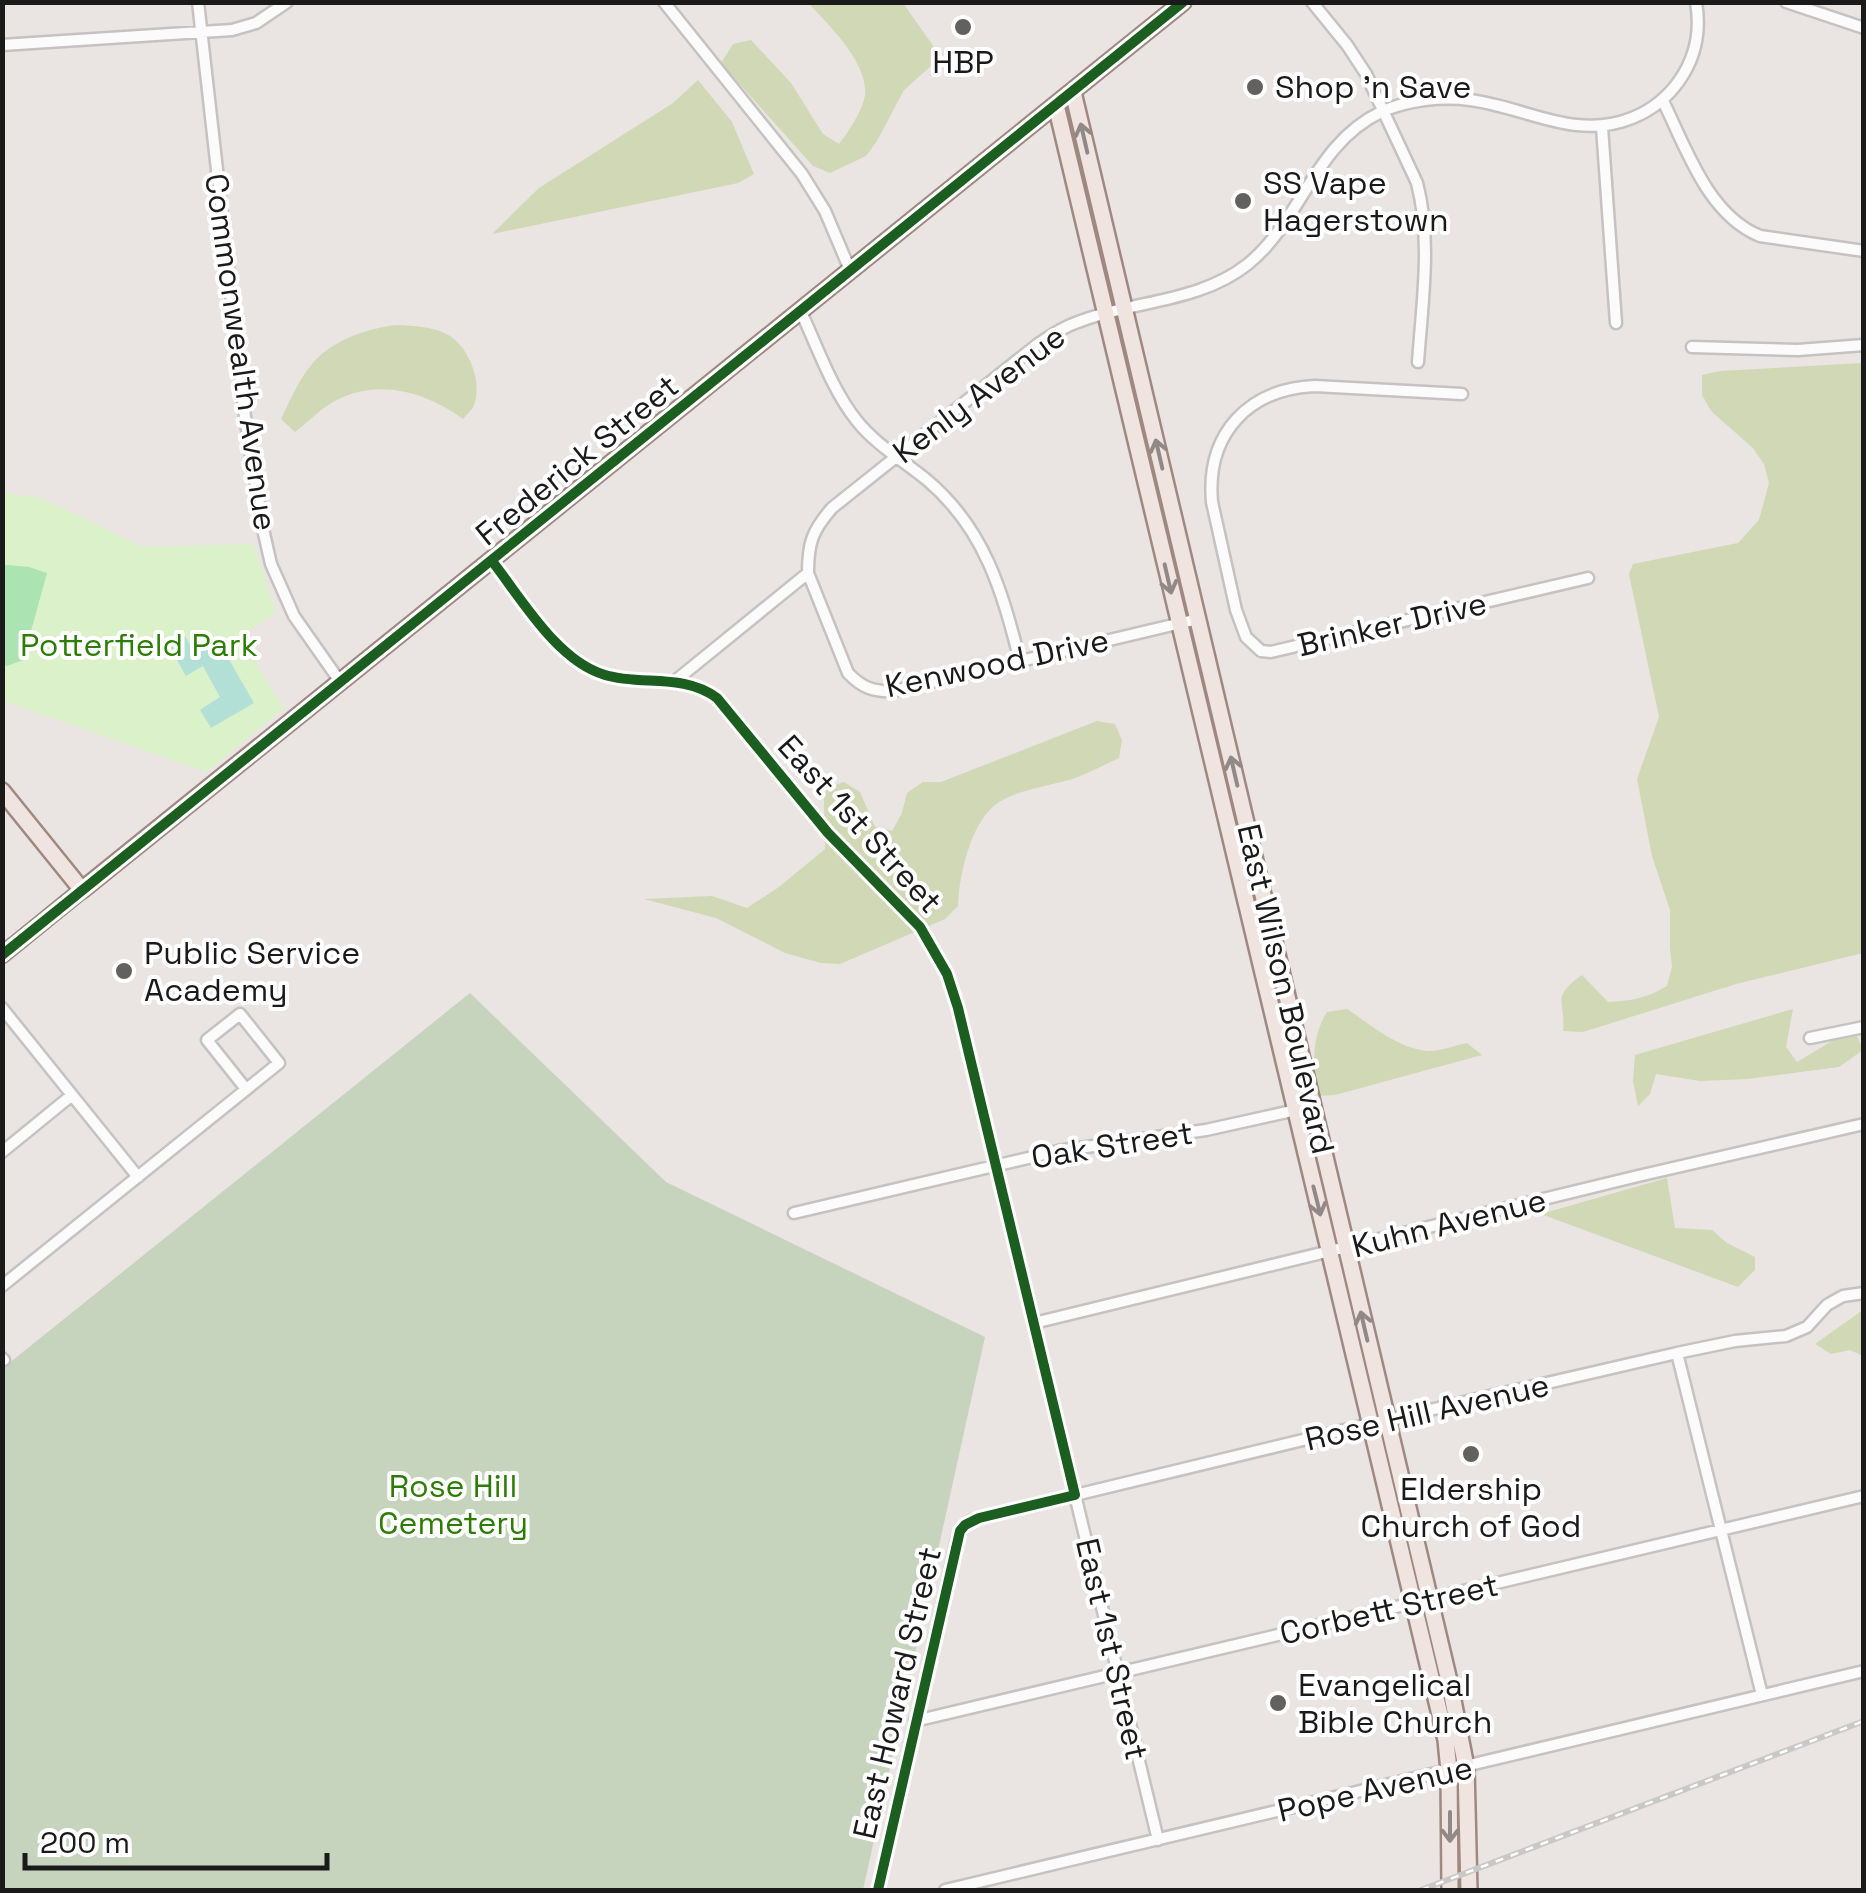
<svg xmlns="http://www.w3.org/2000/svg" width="1866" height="1893" viewBox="0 0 1866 1893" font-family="'Space Grotesk',sans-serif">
	<rect width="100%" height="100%" fill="#eae4e2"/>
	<path fill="#d1d8b5" d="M 808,3 L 903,3 L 941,57 L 904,90 L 877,141 L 866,156 L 830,173 L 813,166 L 721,63 L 733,44 L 751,40 L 791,83 L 823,134 L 839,144 C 848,133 863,110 865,95 C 868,62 828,24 808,3 Z
		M 698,80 L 732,122 L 754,174 L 738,183 L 492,234 L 539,188 L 673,103 Z
		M 396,325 C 414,326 434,326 450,336 C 469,348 484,385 473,407 C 471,411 466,415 463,419 C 422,389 370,376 325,407 C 314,415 306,424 295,432 L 281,419 C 290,401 299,379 312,364 C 332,340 366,329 396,325 Z
		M 1863,363 L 1863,953 L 1736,984 L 1583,1032 L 1563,1031 C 1566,1000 1550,998 1582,975 L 1608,1002 C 1631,1001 1647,998 1667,986 L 1672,967 L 1670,948 L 1670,910 L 1652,856 L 1637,779 L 1659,717 L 1629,574 L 1633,564 L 1738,543 L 1759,520 L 1769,483 L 1764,464 L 1753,448 L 1711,411 L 1702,395 L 1702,375 L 1720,371 Z
		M 1097,721 L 1115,724 L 1122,740 L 1119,758 C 1103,765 1086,775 1069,780 C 1048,786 1012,791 995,805 C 970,825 959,876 958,906 L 945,919 L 840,964 L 821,963 L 785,953 L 716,918 L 644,899 L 712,896 L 747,908 L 779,887 L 825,849 L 824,800 L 826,788 L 844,782 L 860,792 L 875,827 L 892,831 L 902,813 L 907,793 L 923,782 L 941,782 Z
		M 1347,1009 C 1370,1024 1397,1048 1427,1051 C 1440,1052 1455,1045 1467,1043 L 1482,1055 L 1335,1095 L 1317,1096 C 1314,1064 1310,1040 1327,1012 Z
		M 1793,1009 L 1786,1047 L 1797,1062 L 1837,1038 L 1856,1034 L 1863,1050 L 1839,1067 L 1747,1079 L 1700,1081 L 1656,1074 L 1650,1094 L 1638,1106 L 1633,1081 L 1635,1055 Z
		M 1667,1178 L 1675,1228 L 1712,1230 L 1727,1243 L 1755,1257 L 1755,1270 L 1738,1287 L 1541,1214 Z
		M 1863,1310 L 1863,1356 L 1850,1350 L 1831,1354 L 1815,1344 Z"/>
	<path fill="#c6d4bd" d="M 470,993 L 666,1182 L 985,1337 L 863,1890 L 3,1890 L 3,1368 Z"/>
	<path fill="#dbf1ca" d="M 2,492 L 41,498 L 143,547 L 253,544 L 276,611 L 240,638 L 284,708 L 206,772 L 3,701 Z"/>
	<path fill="#abe3b3" d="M 7,565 L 29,567 L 47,573 L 23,660 L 7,666 L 2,664 L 2,566 Z"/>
	<path fill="#b3e0d6" d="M 185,636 L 193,650 L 216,637 L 254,703 L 211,728 L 200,710 L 220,697 L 203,666 L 186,676 L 169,646 Z"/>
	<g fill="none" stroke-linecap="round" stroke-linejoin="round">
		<g stroke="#c5c2c1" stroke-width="15">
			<path id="minor" d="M 198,2 L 245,417 L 263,529 L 271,564 L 294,616 L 341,683
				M 664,2 L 802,174 L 825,211 L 850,270
				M 1312,2 L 1347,45 L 1366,74 L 1417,183 C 1432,240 1422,304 1418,362
				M 1786,2 L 1864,28
				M 2,45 L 232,30 L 256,23 L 287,2
				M 1663,101 C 1686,148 1708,215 1760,236 L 1864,251
				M 1602,127 L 1616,323
				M 801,312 C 818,348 832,390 857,421 C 876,445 904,461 927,480 C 985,529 1002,591 1020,661
				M 1692,347 L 1798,350 L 1864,345
				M 1462,394 L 1315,386 C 1248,389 1206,434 1212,502 L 1236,610 L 1246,637 L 1261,651 L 1271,652 L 1588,578
				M 492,561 C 521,598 557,661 605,675 C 642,686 683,673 717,698 L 828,833 L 920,927 L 947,974 L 958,1008 L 1158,1840
				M 808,573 L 848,673 C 862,688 874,692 894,691 L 1198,619
				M 675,681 L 808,573 C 808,543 812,531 832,508 L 1038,344 C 1051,335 1063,327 1078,322 C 1134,300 1199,303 1248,264 C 1302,220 1314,144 1381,112 C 1407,100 1442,96 1470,100 C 1526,107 1575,141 1632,118 C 1652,110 1667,98 1679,81 C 1696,57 1701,31 1696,2
				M 2,1008 L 138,1177
				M 1810,1038 L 1864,1027
				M 2,1152 L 72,1095
				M 794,1213 L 1058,1151 L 1206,1130 L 1314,1106
				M 2,1286 C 95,1211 187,1137 279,1063 L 240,1014 L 207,1040 L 246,1089
				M 1034,1323 L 1638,1176 L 1864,1124
				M 1677,1353 L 1762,1695
				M 2,1358 L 4,1360
				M 915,1721 L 1864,1496
				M 878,1890 L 958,1536 L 965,1525 L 972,1520 L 1369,1424 L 1677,1353 L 1735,1341 L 1786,1336 L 1807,1327 L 1827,1305 L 1834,1301 L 1843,1296 L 1864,1293
				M 945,1890 L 1864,1671"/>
		</g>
		<g stroke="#948a7a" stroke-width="19">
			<path id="secondary" d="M 2,955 L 82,890"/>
		</g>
		<g stroke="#9f8880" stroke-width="20">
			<path id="primary" d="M 1073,92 L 1450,1685 L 1466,1767 L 1469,1890
				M 1056,105 L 1446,1740 L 1449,1771 L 1450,1890
				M 2,791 L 82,890 L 1183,2"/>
		</g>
		<use href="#minor" stroke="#fcfbfb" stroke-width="10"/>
		<use href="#secondary" stroke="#f2eee7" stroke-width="14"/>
		<use href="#primary" stroke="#f0e4e1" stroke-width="15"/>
		<g stroke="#c9c8c8" stroke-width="6">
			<path id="rail" d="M 1421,1890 L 1864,1721"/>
		</g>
		<use href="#rail" stroke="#fff" stroke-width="2.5" stroke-dasharray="8" stroke-linecap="butt"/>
		<g stroke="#fff" stroke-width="16">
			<path id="cycleway" d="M 492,561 C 521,598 557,661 605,675 C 642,686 683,673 717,698 L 828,833 L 920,927 L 947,974 L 958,1008 L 1075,1495 L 979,1518 L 965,1525 L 960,1531 L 878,1890
				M 2,955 L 1183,2"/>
		</g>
		<use href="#cycleway" stroke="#1b5e20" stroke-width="10"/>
	</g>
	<defs><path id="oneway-shaft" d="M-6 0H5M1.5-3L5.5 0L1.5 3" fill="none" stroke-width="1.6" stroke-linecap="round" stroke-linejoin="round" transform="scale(2.5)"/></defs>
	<g stroke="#908987">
		<use href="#oneway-shaft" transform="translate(1084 138) rotate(-103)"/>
		<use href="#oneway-shaft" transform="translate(1159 454) rotate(-103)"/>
		<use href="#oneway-shaft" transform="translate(1168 579) rotate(77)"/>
		<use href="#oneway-shaft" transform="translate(1234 771) rotate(-103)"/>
		<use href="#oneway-shaft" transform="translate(1317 1201) rotate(76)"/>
		<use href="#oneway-shaft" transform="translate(1364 1326) rotate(-103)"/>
		<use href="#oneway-shaft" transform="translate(1450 1827) rotate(90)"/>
	</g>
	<g fill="#636160" stroke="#fff" stroke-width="4">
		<circle cx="963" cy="27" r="10"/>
		<circle cx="1255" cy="87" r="10"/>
		<circle cx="1243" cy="201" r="10"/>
		<circle cx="124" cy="971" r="10"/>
		<circle cx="1471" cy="1454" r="10"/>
		<circle cx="1278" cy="1703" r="10"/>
	</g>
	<g text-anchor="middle" stroke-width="8" stroke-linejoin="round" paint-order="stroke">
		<g font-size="32" fill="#1a1a1a" stroke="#fff" text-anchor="start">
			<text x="963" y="73" text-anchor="middle">HBP</text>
			<text x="1275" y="98">Shop 'n Save</text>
			<text x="1263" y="194">SS Vape<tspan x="1263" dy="37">Hagerstown</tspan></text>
			<text x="144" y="964">Public Service<tspan x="144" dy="37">Academy</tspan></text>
			<text x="1471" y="1500" text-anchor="middle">Eldership<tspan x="1471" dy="37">Church of God</tspan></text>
			<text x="1298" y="1696">Evangelical<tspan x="1298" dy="37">Bible Church</tspan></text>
		</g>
		<g font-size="32" fill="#1a1a1a" stroke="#fff">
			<text transform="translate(241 352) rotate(82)" y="11">Commonwealth Avenue</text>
			<text transform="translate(979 394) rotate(-37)" y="11">Kenly Avenue</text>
			<text transform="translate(577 460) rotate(-39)" y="11">Frederick Street</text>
			<text transform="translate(1392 624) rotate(-13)" y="11">Brinker Drive</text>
			<text transform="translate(997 663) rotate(-12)" y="11">Kenwood Drive</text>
			<text transform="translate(860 824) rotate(48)" y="11">East 1st Street</text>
			<text transform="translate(1286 989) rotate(77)" y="11">East Wilson Boulevard</text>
			<text transform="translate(1112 1145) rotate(-9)" y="11">Oak Street</text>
			<text transform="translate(1449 1223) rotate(-14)" y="11">Kuhn Avenue</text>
			<text transform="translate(1427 1412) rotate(-13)" y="11">Rose Hill Avenue</text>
			<text transform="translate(1389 1609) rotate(-13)" y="11">Corbett Street</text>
			<text transform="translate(1112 1649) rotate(77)" y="11">East 1st Street</text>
			<text transform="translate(897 1693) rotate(-77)" y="11">East Howard Street</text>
			<text transform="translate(1375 1789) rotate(-13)" y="11">Pope Avenue</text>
		</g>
		<g font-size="32" fill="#2d7c05" stroke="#fff">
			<text x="139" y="656">Potterfield Park</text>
			<text x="453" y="1497">Rose Hill<tspan x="453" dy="37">Cemetery</tspan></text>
		</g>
	</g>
	<rect width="1866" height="1893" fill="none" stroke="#1a1a1a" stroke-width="10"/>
	<path d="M25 1853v15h302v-15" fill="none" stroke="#1a1a1a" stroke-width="5"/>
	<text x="40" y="1853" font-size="30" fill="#1a1a1a" stroke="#ffffff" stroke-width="8" paint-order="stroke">200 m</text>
</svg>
